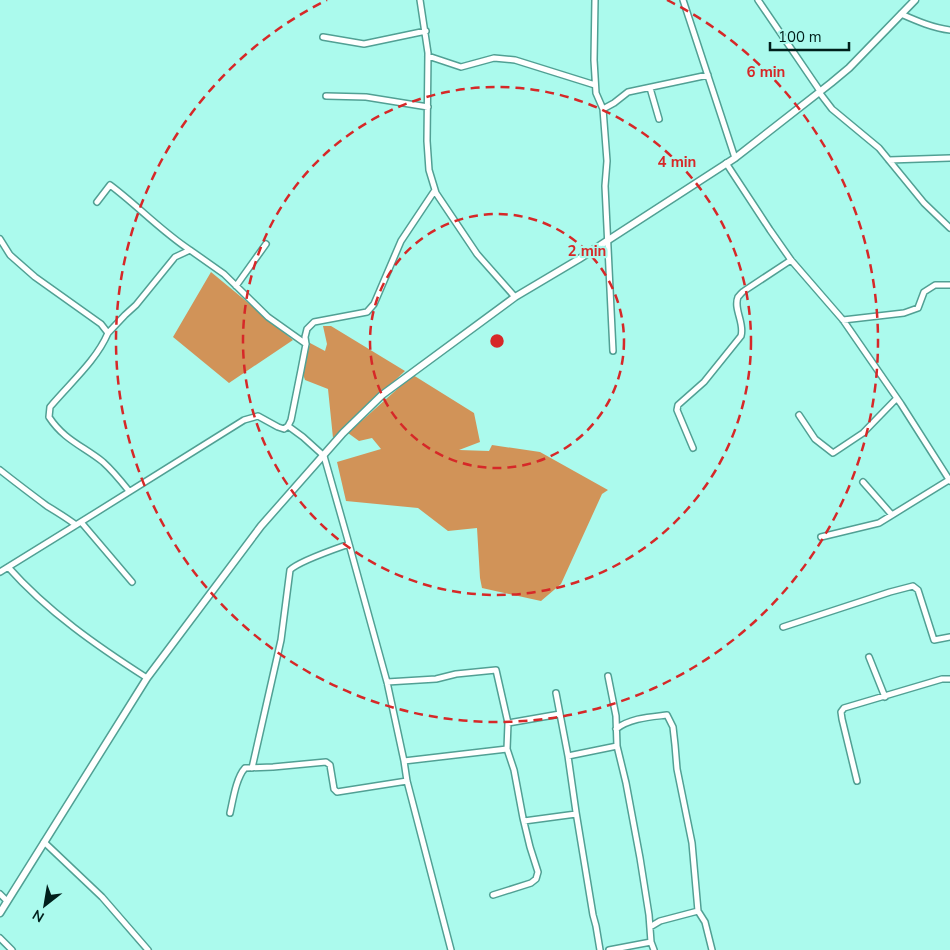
<svg xmlns="http://www.w3.org/2000/svg" width="950" height="950" viewBox="0 0 950 950" font-family="'Nunito Sans',sans-serif">
	<rect width="100%" height="100%" fill="#abfaed"/>
	<path fill="#d19358" d="M 211,272 L 293,340 L 229,383 L 173,337 Z
		M 323,326 L 331,326 L 405,371 L 333,438 L 328,389 L 305,380 L 303,374 L 310,343 L 325,351 L 327,344 Z
		M 413,375 L 474,413 L 480,442 L 459,450 L 489,451 L 492,445 L 540,452 L 608,490 L 602,494 L 561,584 L 541,601 L 482,588 L 480,578 L 477,528 L 448,531 L 418,508 L 346,501 L 337,462 L 381,449 L 372,438 L 359,441 L 348,433 Z"/>
	<g fill="none" stroke-linecap="round" stroke-linejoin="round">
		<g stroke="#51a094" stroke-width="8">
			<path id="minor" d="M 420,0 L 428,53 L 427,141 L 429,170 L 436,193 L 477,254 L 515,297
				M 595,0 L 594,60 L 596,93 L 603,109 L 607,161 L 605,186 L 613,351
				M 683,0 L 735,158
				M 758,0 L 820,91
				M 901,14 C 917,21 933,28 950,30
				M 323,37 L 364,44 L 426,31
				M 428,56 L 461,67 L 494,58 L 515,60 L 595,85
				M 650,88 L 659,119
				M 819,92 L 832,109 L 879,148 L 924,203 L 950,228
				M 326,96 L 366,97 L 428,107
				M 603,109 L 614,103 L 628,92 L 708,75
				M 889,160 L 950,158
				M 726,163 L 770,230 L 791,260 L 843,320 L 901,404 L 950,481
				M 97,202 L 110,185 C 137,205 161,231 190,250 L 175,257 L 136,305 L 125,315 L 108,333
				M 0,239 L 10,255 L 35,277 L 101,324 L 108,333 C 96,361 70,383 50,407 L 49,417 C 64,440 83,446 103,462 C 113,471 121,481 129,491
				M 190,250 L 224,274 L 268,317 L 306,344
				M 236,286 L 266,244
				M 843,320 L 904,313 L 918,308 L 924,292 L 935,285 L 950,285
				M 799,415 L 815,439 L 833,453 L 863,433 L 897,398
				M 288,426 L 303,437 L 324,456 L 349,544 L 387,682 L 404,761 L 407,781 L 451,950
				M 693,448 L 677,410 L 678,405 L 704,382 L 741,336 C 745,323 733,309 738,297 C 738,297 743,291 744,291 L 791,260
				M 0,470 C 15,482 31,494 47,506 C 57,512 67,518 76,525
				M 863,482 L 892,515
				M 81,522 L 132,582
				M 821,537 L 879,523 L 892,515 L 949,480
				M 8,567 C 48,612 97,646 147,678
				M 0,572 L 76,525 L 244,420 L 258,416 L 278,427 L 284,429 L 288,426 L 291,420 L 301,370 L 306,344 L 305,337 L 307,329 L 314,322 L 367,312 L 374,304 L 401,241 L 435,190
				M 783,627 L 890,592 L 913,586 L 918,590 L 934,640 L 950,637
				M 869,657 L 885,697
				M 608,676 L 616,716 L 617,746 L 626,783 L 640,858 L 649,915 L 651,942 L 654,950
				M 387,682 L 436,679 L 456,674 L 496,670 L 508,723 L 507,749 L 514,770 L 523,818 L 530,847 L 538,872 L 536,879 L 531,883 L 493,895
				M 556,693 L 568,756 L 576,812 L 593,915 L 596,926 L 600,950
				M 508,723 L 560,714
				M 616,729 C 630,718 650,717 667,715 L 673,727 L 675,745 L 677,769 L 692,843 L 698,911 L 705,922 L 712,950
				M 568,756 L 617,746
				M 404,761 L 507,749
				M 252,768 L 281,640 L 290,570 C 299,561 335,549 349,544
				M 857,781 L 842,719 L 841,712 L 844,708 L 942,679 L 950,679
				M 230,813 C 233,800 236,778 245,768 L 273,767 L 326,762 L 330,765 L 334,789 L 337,792 L 407,781
				M 524,821 L 576,814
				M 44,842 L 102,897 L 148,950
				M 0,894 L 7,901
				M 650,927 L 660,921 L 698,911
				M 0,938 L 12,950
				M 609,950 L 651,942"/>
		</g>
		<g stroke="#51a094" stroke-width="9">
			<path id="tertiary" d="M 0,913 L 147,678 L 261,526 L 343,433 L 382,395 L 515,297 L 579,259 L 735,158 L 831,83 L 849,68 L 915,0"/>
		</g>
		<use href="#minor" stroke="#fff" stroke-width="5"/>
		<use href="#tertiary" stroke="#fff" stroke-width="6"/>
	</g>
	<g fill="none" stroke="#d62828" stroke-width="2.5" stroke-dasharray="9 6">
		<circle cx="497" cy="341" r="127"/>
		<circle cx="497" cy="341" r="254"/>
		<path d="M667 0A381 381 0 1 1 327 0"/>
	</g>
	<circle cx="497" cy="341" r="8" fill="#d62828" stroke="#abfaed" stroke-width="2.5"/>
	<g font-size="15" text-anchor="middle" font-weight="bold" fill="#d62828" stroke="#abfaed" stroke-width="4.5" stroke-linejoin="round" paint-order="stroke">
		<text x="766" y="77">6 min</text>
		<text x="677" y="167">4 min</text>
		<text x="587" y="256">2 min</text>
	</g>
	<g transform="translate(45 905) rotate(211)" stroke="#abfaed" stroke-width="4" paint-order="stroke">
	<path d="M0-4L9 19L0 12L-9 19Z" fill="#001f1b"/>
	<text y="-8" font-size="14" font-weight="bold" text-anchor="middle" fill="#001f1b">N</text>
	</g>
	<path d="M770 42v8h79v-8" fill="none" stroke="#001f1b" stroke-width="2.5"/>
	<text x="778" y="42" font-size="15" fill="#001f1b" stroke="#abfaed" stroke-width="4" paint-order="stroke">100 m</text>
</svg>
